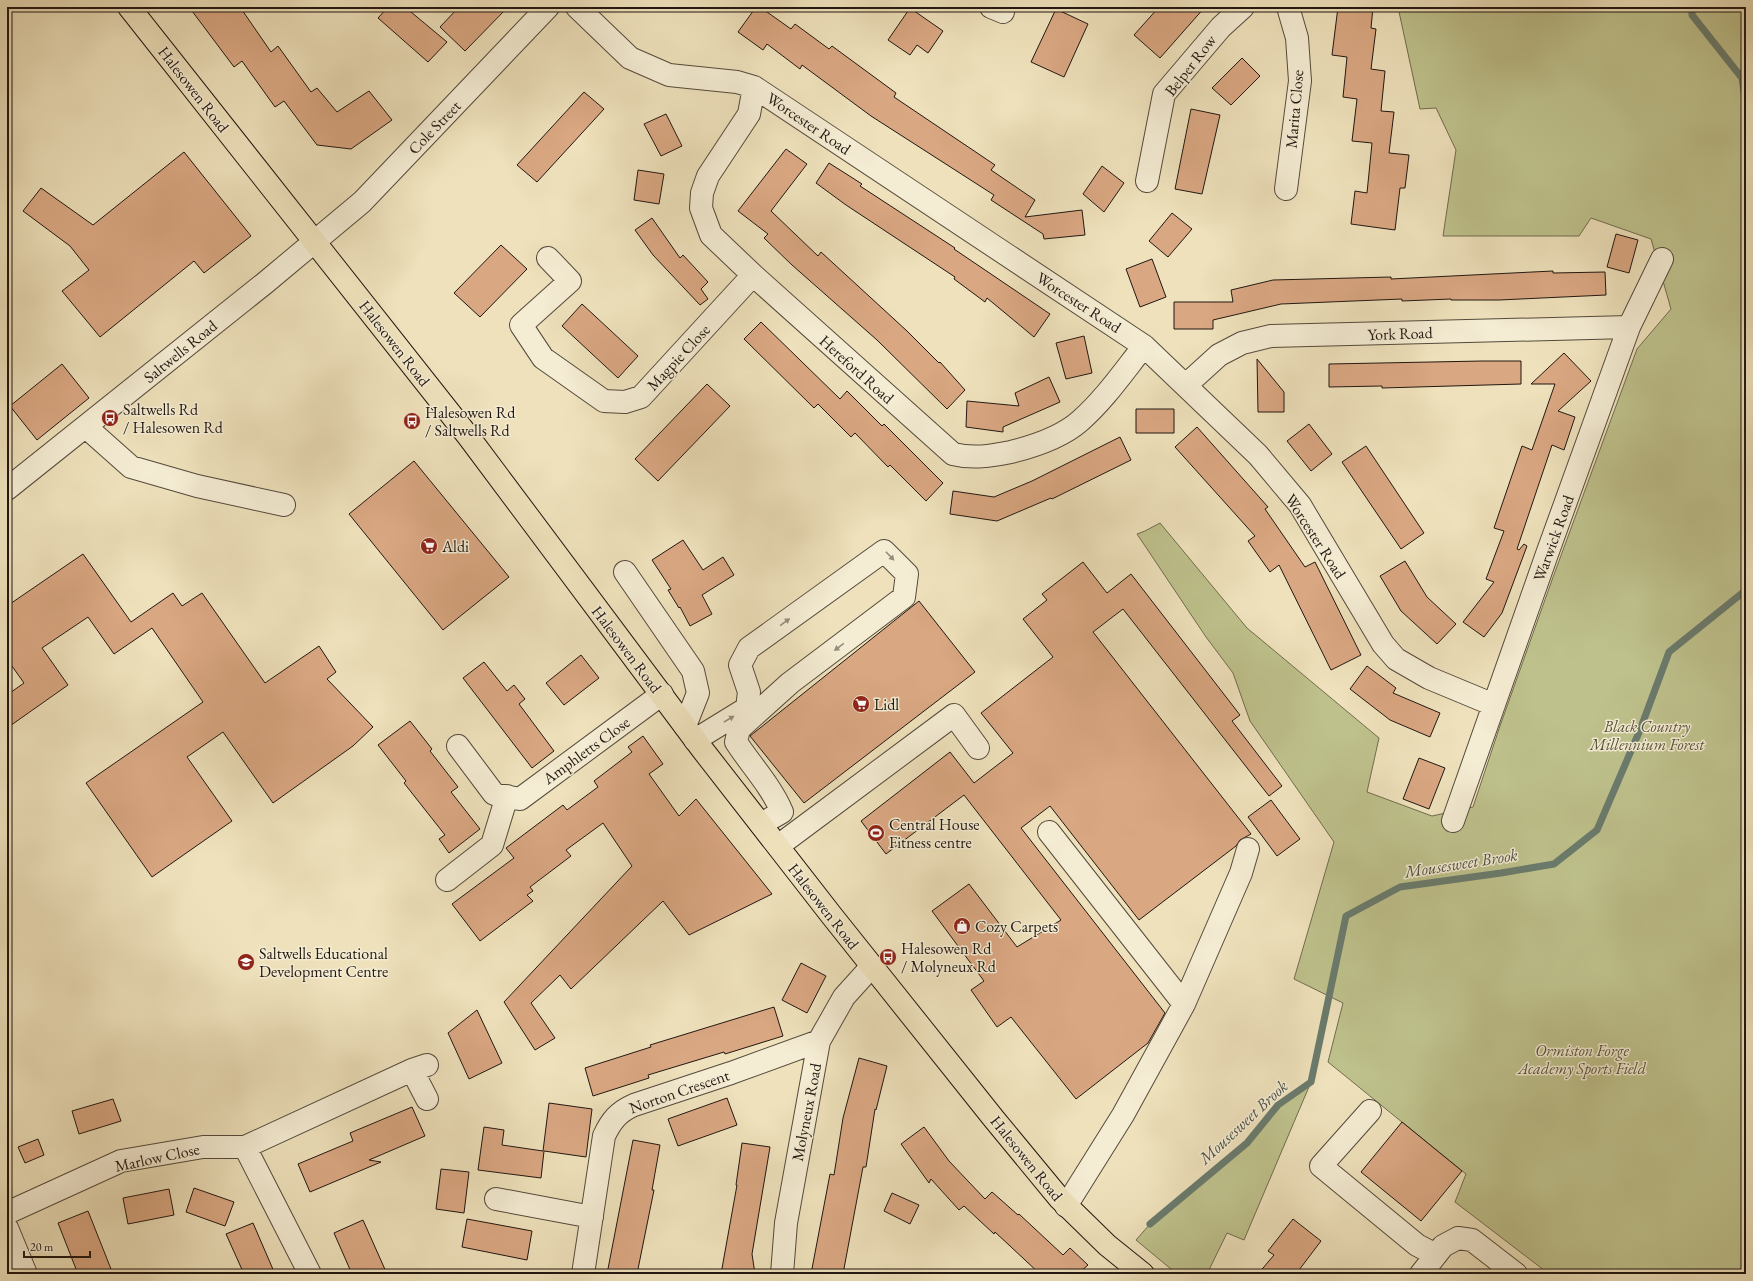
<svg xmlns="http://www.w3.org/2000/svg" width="1753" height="1281" viewBox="0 0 1753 1281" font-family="'EB Garamond',serif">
	<rect width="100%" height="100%" fill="#eee1bb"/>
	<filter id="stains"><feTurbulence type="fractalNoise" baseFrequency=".005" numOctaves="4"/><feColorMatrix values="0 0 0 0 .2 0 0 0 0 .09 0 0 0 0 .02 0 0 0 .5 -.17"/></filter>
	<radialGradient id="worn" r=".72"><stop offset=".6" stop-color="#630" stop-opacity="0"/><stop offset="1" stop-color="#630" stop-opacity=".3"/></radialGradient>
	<path fill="#bec18c" stroke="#706c4e" d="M 1398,7 L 1746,7 L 1746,1274 L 1549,1274 L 1455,1202 L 1466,1174 L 1328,1062 L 1343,1003 L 1294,979 L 1334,842 L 1250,721 L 1233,673 L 1206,637 L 1137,534 L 1145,531 L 1160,523 L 1247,628 L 1379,738 L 1367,792 L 1432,816 L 1473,807 L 1500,726 L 1552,580 L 1637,349 L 1671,309 L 1651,239 L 1591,218 L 1579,236 L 1443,236 L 1456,150 L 1436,108 L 1420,109 Z
		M 1311,1082 L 1244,1240 L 1227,1233 L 1207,1274 L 1177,1274 L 1136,1240 L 1150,1224 L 1247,1143 L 1278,1105 Z"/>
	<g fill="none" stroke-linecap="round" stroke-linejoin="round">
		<path stroke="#6a7b6d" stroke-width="7" d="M 1692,7 L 1692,15 L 1742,78 L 1746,106
			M 1150,1224 L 1247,1143 L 1278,1105 L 1311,1082 L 1346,916 L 1400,887 L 1501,873 L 1554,864 L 1597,830 L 1640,730 L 1669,652 L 1746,590"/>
	</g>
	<path fill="#d9a782" stroke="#211711" d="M 189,7 L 240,7 L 271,52 L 278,46 L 311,92 L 317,88 L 337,112 L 369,91 L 392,120 L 351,149 L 317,145 L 284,101 L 275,107 L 242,61 L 234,67 Z
		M 388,7 L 405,7 L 447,42 L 428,62 L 378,18 Z
		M 459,7 L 508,7 L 465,51 L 440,27 Z
		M 756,7 L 760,7 L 791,29 L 795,24 L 829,49 L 832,46 L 896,93 L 894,97 L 995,165 L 991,170 L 1035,200 L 1025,217 L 1082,210 L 1085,235 L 1044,239 L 1043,234 L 991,200 L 994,195 L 871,116 L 802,65 L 800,69 L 767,44 L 763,50 L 738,32 Z
		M 1159,7 L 1205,7 L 1160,58 L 1134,35 Z
		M 1338,7 L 1373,7 L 1371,28 L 1376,29 L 1371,69 L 1385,71 L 1381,111 L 1394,112 L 1389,153 L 1409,155 L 1405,188 L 1400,188 L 1395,230 L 1351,224 L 1355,191 L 1367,193 L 1372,143 L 1352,141 L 1357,99 L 1343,97 L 1347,57 L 1332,55 Z
		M 910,8 L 943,31 L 928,53 L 917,45 L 910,55 L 888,40 Z
		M 1056,9 L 1088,24 L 1064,77 L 1031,62 Z
		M 1242,58 L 1260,76 L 1231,105 L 1212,88 Z
		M 584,92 L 604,109 L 537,182 L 517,165 Z
		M 1191,109 L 1220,115 L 1202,194 L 1175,189 Z
		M 666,114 L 682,146 L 661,156 L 644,124 Z
		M 786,149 L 807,164 L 771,211 L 818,256 L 821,252 L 907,331 L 939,363 L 940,362 L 965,390 L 947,409 L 877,340 L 792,265 L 764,238 L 768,234 L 738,211 Z
		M 184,152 L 251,236 L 204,273 L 194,261 L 100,337 L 62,291 L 89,270 L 70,246 L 23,211 L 41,188 L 93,225 Z
		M 829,163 L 862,184 L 860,186 L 955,248 L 954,249 L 1050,314 L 1034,337 L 987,298 L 985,302 L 954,279 L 955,277 L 846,205 L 816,183 Z
		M 1102,166 L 1124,183 L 1104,212 L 1083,194 Z
		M 638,170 L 664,174 L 659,204 L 634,200 Z
		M 1172,213 L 1192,229 L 1168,257 L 1149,241 Z
		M 652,218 L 680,258 L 683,255 L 708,282 L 701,289 L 708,299 L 700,305 L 653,255 L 635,230 Z
		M 1616,234 L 1638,240 L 1629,273 L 1607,267 Z
		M 501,245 L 527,269 L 480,317 L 454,293 Z
		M 1152,259 L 1166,297 L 1140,307 L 1126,269 Z
		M 1553,271 L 1553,273 L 1605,272 L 1606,295 L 1499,300 L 1451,300 L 1451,299 L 1402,301 L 1402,299 L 1281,304 L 1213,320 L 1213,329 L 1174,329 L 1174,302 L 1233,302 L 1231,290 L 1273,280 L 1391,277 L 1391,279 Z
		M 582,304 L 638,356 L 618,378 L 562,326 Z
		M 761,322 L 840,399 L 847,391 L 882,426 L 884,424 L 943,483 L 926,501 L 890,465 L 888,467 L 855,433 L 851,437 L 818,404 L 814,408 L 744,339 Z
		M 1084,336 L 1092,373 L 1066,379 L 1056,343 Z
		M 1564,353 L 1591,381 L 1558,411 L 1575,417 L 1564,450 L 1552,445 L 1517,549 L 1519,550 L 1524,544 L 1527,546 L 1502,613 L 1484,637 L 1463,622 L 1494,582 L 1486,579 L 1504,531 L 1494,528 L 1522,446 L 1532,450 L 1555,384 L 1531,384 Z
		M 1257,359 L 1284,392 L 1284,412 L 1258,412 Z
		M 1482,361 L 1521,361 L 1521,384 L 1382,388 L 1382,386 L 1329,387 L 1329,364 Z
		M 62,364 L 89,398 L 37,440 L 10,406 Z
		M 1049,377 L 1060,402 L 1003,427 L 1003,432 L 966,427 L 967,401 L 1019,406 L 1015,393 Z
		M 707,384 L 730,406 L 658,481 L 635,459 Z
		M 1136,409 L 1174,409 L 1174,433 L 1136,433 Z
		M 1309,424 L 1332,454 L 1311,471 L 1287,441 Z
		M 1197,427 L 1268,507 L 1265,509 L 1305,567 L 1315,562 L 1361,655 L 1331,670 L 1279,565 L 1270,572 L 1248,541 L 1255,536 L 1175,447 Z
		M 1120,437 L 1131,460 L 1052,499 L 1051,498 L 997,521 L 950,514 L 953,491 L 994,497 L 1032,481 Z
		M 1366,446 L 1424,533 L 1401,549 L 1342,462 Z
		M 414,461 L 509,577 L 443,630 L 349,514 Z
		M 683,540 L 703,570 L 723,557 L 734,575 L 702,595 L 712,614 L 690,626 L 680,607 L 679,608 L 668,590 L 671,589 L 652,560 Z
		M 83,554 L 131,622 L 173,593 L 182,606 L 202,593 L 265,683 L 319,646 L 336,672 L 327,679 L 373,727 L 353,746 L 273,803 L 223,732 L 187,757 L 232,821 L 152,877 L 86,783 L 203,702 L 152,628 L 114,654 L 88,617 L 42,648 L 68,685 L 7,728 L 7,695 L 24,683 L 7,659 L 7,606 Z
		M 1405,561 L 1427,597 L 1456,624 L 1437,644 L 1401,611 L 1380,576 Z
		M 1083,562 L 1107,593 L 1131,574 L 1240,715 L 1232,721 L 1282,786 L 1269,796 L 1123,609 L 1093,632 L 1251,834 L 1240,840 L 1236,846 L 1139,920 L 1050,806 L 1021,828 L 1165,1013 L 1148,1043 L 1076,1099 L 1011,1017 L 997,1027 L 971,990 L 984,981 L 932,911 L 969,884 L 1017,947 L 1061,920 L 964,795 L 886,854 L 861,821 L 950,752 L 974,783 L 1013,753 L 981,713 L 1053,657 L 1023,619 L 1047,600 L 1042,594 Z
		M 919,601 L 975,672 L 804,803 L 750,736 Z
		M 581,655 L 599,678 L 564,705 L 546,683 Z
		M 484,662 L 507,691 L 514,685 L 525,699 L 519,704 L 554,751 L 532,768 L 463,678 Z
		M 1367,666 L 1396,688 L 1393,693 L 1440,713 L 1430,737 L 1390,720 L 1350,689 Z
		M 410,721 L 432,749 L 430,751 L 458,787 L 451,792 L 480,829 L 449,853 L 439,839 L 445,835 L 404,783 L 406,781 L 378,745 Z
		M 643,736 L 663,764 L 649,774 L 679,816 L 696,799 L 772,894 L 689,935 L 663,901 L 571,989 L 560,975 L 531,1003 L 555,1038 L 535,1050 L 504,1002 L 632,866 L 603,823 L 566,850 L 571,856 L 530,887 L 533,891 L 527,895 L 533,901 L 480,941 L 452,904 L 514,858 L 506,848 L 563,805 L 567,810 L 598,787 L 594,781 L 632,752 L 628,747 Z
		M 1419,758 L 1445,768 L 1429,809 L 1403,799 Z
		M 1271,800 L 1300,839 L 1277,856 L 1248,817 Z
		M 801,963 L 826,976 L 807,1013 L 782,1000 Z
		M 774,1007 L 783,1036 L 725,1054 L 724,1052 L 648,1075 L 649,1078 L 593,1096 L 585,1068 L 651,1047 L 650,1045 Z
		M 477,1010 L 502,1063 L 469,1079 L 448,1033 Z
		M 859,1058 L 887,1066 L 876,1110 L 875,1109 L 866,1167 L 863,1167 L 843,1274 L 811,1274 L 830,1174 L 834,1175 L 843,1118 Z
		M 727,1098 L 737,1125 L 678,1146 L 668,1119 Z
		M 113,1099 L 121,1121 L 79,1134 L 72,1111 Z
		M 549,1103 L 592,1109 L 586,1157 L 544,1151 L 541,1178 L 478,1170 L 484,1127 L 504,1130 L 502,1145 L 543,1151 Z
		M 412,1107 L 425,1136 L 369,1160 L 381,1162 L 310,1192 L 298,1164 L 353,1141 L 350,1133 Z
		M 1402,1122 L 1462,1171 L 1421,1221 L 1361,1172 Z
		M 924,1127 L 949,1161 L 985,1199 L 992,1192 L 1018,1215 L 1019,1214 L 1063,1255 L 1070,1248 L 1088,1265 L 1081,1271 L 1084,1274 L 1040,1274 L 995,1232 L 994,1234 L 964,1206 L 959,1210 L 931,1179 L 929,1183 L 901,1144 Z
		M 38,1139 L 44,1155 L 25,1163 L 18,1147 Z
		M 633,1140 L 660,1145 L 652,1190 L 654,1190 L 637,1274 L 607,1274 Z
		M 742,1143 L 770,1147 L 752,1254 L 755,1274 L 721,1274 L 737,1185 L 736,1185 Z
		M 441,1169 L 469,1172 L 464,1213 L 436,1209 Z
		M 194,1188 L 234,1202 L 225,1226 L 186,1212 Z
		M 169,1189 L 174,1215 L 128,1224 L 123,1198 Z
		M 892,1193 L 919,1205 L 910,1224 L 884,1211 Z
		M 88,1211 L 111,1269 L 99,1274 L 78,1274 L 58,1223 Z
		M 467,1219 L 532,1231 L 527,1260 L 462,1247 Z
		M 1293,1219 L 1321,1241 L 1296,1274 L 1258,1274 L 1274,1255 L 1268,1251 Z
		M 363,1220 L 387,1274 L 352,1274 L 334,1233 Z
		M 253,1223 L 275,1274 L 244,1274 L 226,1234 Z"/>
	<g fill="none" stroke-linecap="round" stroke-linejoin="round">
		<g stroke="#544a3c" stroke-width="24">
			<path id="minor" d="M 577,7 L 630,58 L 669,75 L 737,82 L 754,87 L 1144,346 L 1258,455 L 1300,505 L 1383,644 L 1396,659 L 1429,678 L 1494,705
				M 991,7 L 1003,12
				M 754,87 L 749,114 L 708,176 L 702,193 L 701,208 L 711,235 L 753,275 L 953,454 C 973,459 991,456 1011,452 C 1035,446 1062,437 1080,421 C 1105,399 1124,371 1144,346
				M 1147,181 L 1164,94 L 1221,27 L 1243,7
				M 1286,189 L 1300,81 L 1297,38 L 1288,7
				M 548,258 L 570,281 L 521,325 L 543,358 L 604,401 L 625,402 L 641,397 L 753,275
				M 1186,385 L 1219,355 L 1242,343 L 1271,336 L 1629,327
				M 86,427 L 131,467 L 197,486 L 284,505
				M 7,489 L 265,283 L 362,202 L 548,7
				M 625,572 L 693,671 L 698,693 L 685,726
				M 695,740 L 747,708 L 749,692 L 740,665 L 749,648 L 884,551 L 907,574 L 904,597 L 790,683 L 739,729 L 736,742 C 751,765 771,786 782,812 L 761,824
				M 458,746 L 494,794 L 520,799 L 662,694
				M 1453,821 L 1547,554 L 1629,327 L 1662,259
				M 1049,832 L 1184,1004 L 1123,1115 L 1066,1206
				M 778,846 L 954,715 L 978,748
				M 447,880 L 492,845 L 507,796
				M 1184,1004 L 1241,873 L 1248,849
				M 412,1070 L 427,1099
				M 1370,1111 L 1321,1166 L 1417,1245 L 1436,1255
				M 245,1147 L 310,1274
				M 496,1199 L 592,1217
				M 7,1213 L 121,1161 L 203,1147 L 245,1147 L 412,1070 L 427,1065
				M 7,1228 L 26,1274
				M 583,1274 L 604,1136 C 611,1121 618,1112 634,1105 L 731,1073 L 819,1041
				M 782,1274 L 786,1223 L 819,1041 L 844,997 L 872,966
				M 1421,1274 L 1443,1246 L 1458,1238 L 1472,1240 L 1516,1274"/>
		</g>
		<g stroke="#211711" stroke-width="24">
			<path id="major" d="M 129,7 L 468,436 L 702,749 L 832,916 L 994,1119 L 1060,1199 L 1107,1245 L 1143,1274"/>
		</g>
		<use href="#minor" stroke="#f4ecd3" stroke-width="22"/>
		<use href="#major" stroke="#eee1bb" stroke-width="22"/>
	</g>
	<defs><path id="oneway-solid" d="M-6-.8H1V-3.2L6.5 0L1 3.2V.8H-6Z"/></defs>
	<g fill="#958c7c">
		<use href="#oneway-solid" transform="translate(890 556) rotate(46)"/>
		<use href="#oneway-solid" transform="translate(785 622) rotate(-36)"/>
		<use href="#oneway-solid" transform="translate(839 647) rotate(143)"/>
		<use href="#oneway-solid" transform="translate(729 719) rotate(-31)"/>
	</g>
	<defs>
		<g id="bus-disc" transform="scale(0.9)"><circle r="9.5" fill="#8f2418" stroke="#f4ecd3"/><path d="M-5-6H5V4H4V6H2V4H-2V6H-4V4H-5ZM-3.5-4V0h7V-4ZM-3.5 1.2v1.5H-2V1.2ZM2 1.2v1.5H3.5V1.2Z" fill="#fff"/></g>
		<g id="supermarket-disc" transform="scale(0.9)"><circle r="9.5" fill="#8f2418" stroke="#f4ecd3"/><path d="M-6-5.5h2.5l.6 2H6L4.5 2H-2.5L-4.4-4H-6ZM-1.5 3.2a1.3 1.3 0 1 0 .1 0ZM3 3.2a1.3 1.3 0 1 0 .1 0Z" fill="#fff"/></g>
		<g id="stadium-disc" transform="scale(0.9)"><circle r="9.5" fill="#8f2418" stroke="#f4ecd3"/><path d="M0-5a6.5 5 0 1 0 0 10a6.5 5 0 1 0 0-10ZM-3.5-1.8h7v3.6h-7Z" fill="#fff"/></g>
		<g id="shop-disc" transform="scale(0.9)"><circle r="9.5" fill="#8f2418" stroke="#f4ecd3"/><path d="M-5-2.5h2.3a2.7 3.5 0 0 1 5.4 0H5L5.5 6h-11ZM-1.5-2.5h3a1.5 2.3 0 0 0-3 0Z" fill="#fff"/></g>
		<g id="school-disc" transform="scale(0.9)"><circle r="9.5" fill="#8f2418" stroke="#f4ecd3"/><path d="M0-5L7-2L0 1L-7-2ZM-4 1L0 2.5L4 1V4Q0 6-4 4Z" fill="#fff"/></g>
	</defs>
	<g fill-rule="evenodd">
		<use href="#bus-disc" x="110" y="418"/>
		<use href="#bus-disc" x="412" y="421"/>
		<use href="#supermarket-disc" x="429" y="546"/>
		<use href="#supermarket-disc" x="861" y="704"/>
		<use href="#stadium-disc" x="876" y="833"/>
		<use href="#shop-disc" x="962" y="926"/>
		<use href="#bus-disc" x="888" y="957"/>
		<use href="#school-disc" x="246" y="962"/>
	</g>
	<g text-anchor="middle" stroke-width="3" stroke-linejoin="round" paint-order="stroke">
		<g font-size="16" fill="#211711" stroke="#f4ecd3">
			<text transform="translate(1190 65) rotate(-52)" y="6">Belper Row</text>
			<text transform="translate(194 89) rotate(52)" y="6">Halesowen Road</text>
			<text transform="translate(1294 109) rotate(-85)" y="6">Marita Close</text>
			<text transform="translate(809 123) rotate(34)" y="6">Worcester Road</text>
			<text transform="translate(434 127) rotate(-46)" y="6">Cole Street</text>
			<text transform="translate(1079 302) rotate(33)" y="6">Worcester Road</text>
			<text transform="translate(1400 333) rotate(-2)" y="6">York Road</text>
			<text transform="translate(395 343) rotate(52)" y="6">Halesowen Road</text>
			<text transform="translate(180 351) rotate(-39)" y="6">Saltwells Road</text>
			<text transform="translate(678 357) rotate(-47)" y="6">Magpie Close</text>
			<text transform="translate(857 369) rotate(42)" y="6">Hereford Road</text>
			<text transform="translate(1316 536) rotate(57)" y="6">Worcester Road</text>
			<text transform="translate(1553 538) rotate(-70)" y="6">Warwick Road</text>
			<text transform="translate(627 649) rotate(53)" y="6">Halesowen Road</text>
			<text transform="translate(586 750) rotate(-36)" y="6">Amphletts Close</text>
			<text transform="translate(824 906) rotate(52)" y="6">Halesowen Road</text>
			<text transform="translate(679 1091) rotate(-19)" y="6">Norton Crescent</text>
			<text transform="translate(806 1112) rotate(-79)" y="6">Molyneux Road</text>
			<text transform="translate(157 1157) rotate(-12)" y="6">Marlow Close</text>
			<text transform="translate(1027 1158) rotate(51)" y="6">Halesowen Road</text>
		</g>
		<g font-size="16" fill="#211711" stroke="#f4ecd3" text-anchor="start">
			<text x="123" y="415">Saltwells Rd<tspan x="123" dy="18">/ Halesowen Rd</tspan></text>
			<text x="425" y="418">Halesowen Rd<tspan x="425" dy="18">/ Saltwells Rd</tspan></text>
			<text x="442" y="552">Aldi</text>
			<text x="874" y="710">Lidl</text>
			<text x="889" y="830">Central House<tspan x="889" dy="18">Fitness centre</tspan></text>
			<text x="975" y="932">Cozy Carpets</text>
			<text x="901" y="954">Halesowen Rd<tspan x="901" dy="18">/ Molyneux Rd</tspan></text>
			<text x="259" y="959">Saltwells Educational<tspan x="259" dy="18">Development Centre</tspan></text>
		</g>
		<g font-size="16" font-style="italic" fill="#58523c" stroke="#f4ecd3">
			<text x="1647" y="732">Black Country<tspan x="1647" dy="18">Millennium Forest</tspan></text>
			<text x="1582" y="1056">Ormiston Forge<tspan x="1582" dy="18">Academy Sports Field</tspan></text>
		</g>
		<g font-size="17" font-style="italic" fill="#4c5147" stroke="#f4ecd3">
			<text transform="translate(1461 863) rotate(-9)" y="6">Mousesweet Brook</text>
			<text transform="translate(1243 1122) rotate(-43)" y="6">Mousesweet Brook</text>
		</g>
	</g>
	<rect width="1753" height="1281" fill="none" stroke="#eee1bb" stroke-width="24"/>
	<rect x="8" y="8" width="1737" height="1265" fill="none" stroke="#211711" stroke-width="2"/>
	<rect x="12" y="12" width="1729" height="1257" fill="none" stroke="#211711"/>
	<path d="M24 1251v6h66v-6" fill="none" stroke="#211711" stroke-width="2"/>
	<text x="30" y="1251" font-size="12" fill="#211711" stroke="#f4ecd3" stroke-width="3" paint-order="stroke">20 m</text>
	<rect width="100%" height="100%" filter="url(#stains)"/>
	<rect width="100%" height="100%" fill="url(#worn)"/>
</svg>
